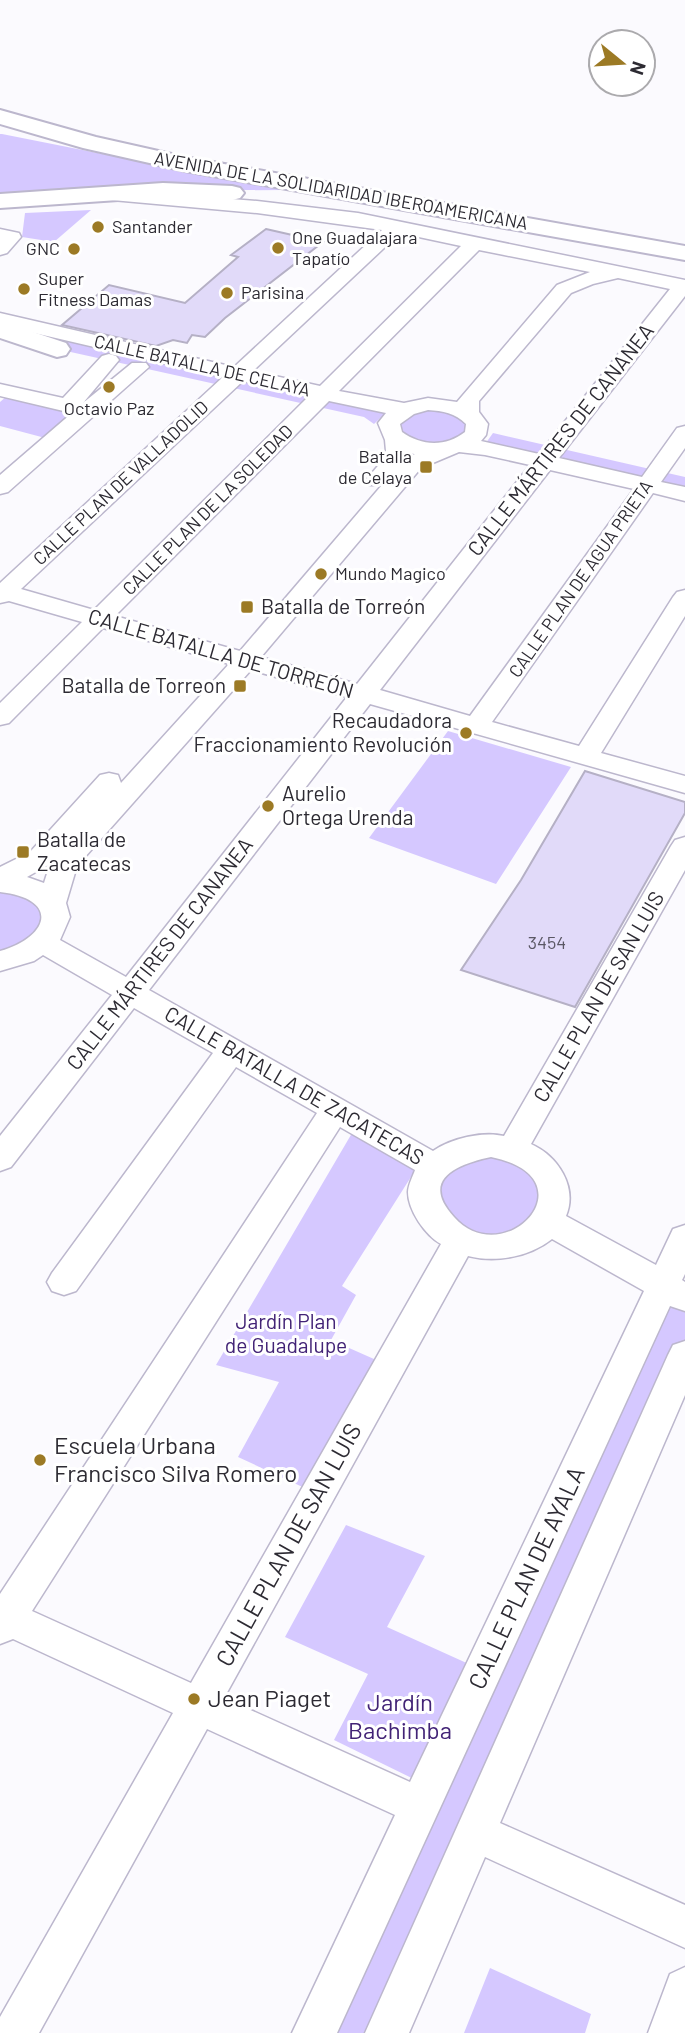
<svg xmlns="http://www.w3.org/2000/svg" width="685" height="2033" viewBox="0 0 685 2033" font-family="Barlow,sans-serif">
	<rect width="100%" height="100%" fill="#fbfafe"/>
	<path fill="#d5c8ff" d="M 0,134 L 2,134 L 284,190 L 47,191 L 0,198 Z
		M 91,210 L 54,242 L 22,237 L 25,213 Z
		M 5,322 L 391,408 L 374,424 L 364,417 L 57,349 Z
		M 7,396 L 78,414 L 49,439 L 0,426 L 0,402 Z
		M 417,409 L 450,409 L 473,428 L 447,446 L 405,439 L 397,422 Z
		M 493,433 L 685,477 L 685,492 L 483,447 Z
		M 448,731 L 571,767 L 496,884 L 369,838 Z
		M 0,884 L 28,886 L 55,927 L 0,960 Z
		M 355,1128 L 416,1169 L 342,1286 L 356,1295 L 331,1340 L 383,1363 L 309,1490 L 238,1457 L 279,1382 L 216,1365 Z
		M 469,1147 L 551,1179 L 533,1236 L 460,1240 L 426,1179 Z
		M 667,1293 L 685,1301 L 685,1355 L 387,2033 L 316,2033 Z
		M 346,1525 L 425,1556 L 387,1627 L 471,1665 L 424,1784 L 334,1740 L 368,1674 L 285,1637 Z
		M 490,1968 L 591,2014 L 585,2033 L 464,2033 Z"/>
	<path fill="#e1daf9" stroke="#b5b0c5" stroke-width="2" d="M 266,229 L 323,242 L 225,318 L 205,337 L 192,335 L 187,343 L 173,340 L 156,346 L 62,325 L 109,285 L 185,303 L 238,257 L 231,255 Z
		M 585,771 L 685,802 L 685,813 L 575,1007 L 461,970 L 521,880 Z"/>
	<g fill="none" stroke-linecap="round" stroke-linejoin="round">
		<g stroke="#bcb7cd" stroke-width="3">
			<path id="minor" d="M 108,189 L 257,201 L 358,213 L 685,280 L 685,296 L 559,458 L 642,477 L 677,428 L 685,426 L 685,448 L 661,482 L 685,487 L 685,501 L 653,493 L 492,722 L 579,746 L 673,597 L 677,592 L 685,590 L 685,616 L 601,753 L 685,776 L 685,793 L 370,704 L 149,990 L 433,1151 C 451,1138 484,1131 504,1136 L 671,846 L 675,840 L 685,837 L 685,870 L 531,1144 C 558,1156 578,1187 566,1216 L 656,1265 L 673,1229 L 685,1225 L 685,1274 L 682,1280 L 685,1282 L 685,1311 L 670,1306 L 337,2033 L 292,2033 L 395,1815 L 207,1729 L 39,2033 L 0,2033 L 0,2017 L 173,1713 L 13,1639 L 0,1644 L 0,1594 L 317,1113 L 236,1067 L 76,1291 L 64,1295 L 52,1291 L 47,1282 L 52,1273 L 213,1053 L 134,1008 L 11,1167 L 0,1171 L 0,1136 L 112,995 L 43,955 L 34,961 L 0,971 L 0,951 C 49,937 61,899 0,892 L 0,867 L 30,852 L 100,775 L 109,773 L 118,775 L 121,783 L 229,664 L 103,628 L 9,723 L 0,725 L 0,703 L 82,622 L 9,601 L 0,603 L 0,583 L 223,377 L 0,325 L 0,313 L 234,367 L 382,230 L 257,213 L 101,199 L 99,195 ZM 400,233 L 461,246 L 320,386 L 253,371 ZM 479,250 L 590,272 L 557,285 L 457,402 L 428,398 L 404,403 L 339,391 ZM 618,278 L 670,289 L 539,454 L 481,441 L 486,435 L 488,424 L 479,412 L 479,401 L 571,293 L 593,284 ZM 243,381 L 309,396 L 94,610 L 21,589 ZM 329,401 L 386,413 L 378,423 L 385,440 L 386,451 L 382,461 L 366,480 L 369,485 L 382,485 L 240,651 L 115,616 ZM 428,410 C 443,411 455,413 466,424 L 465,432 C 446,447 421,446 402,432 L 400,424 L 414,414 ZM 408,452 L 414,454 L 415,454 L 406,458 ZM 459,452 L 485,455 L 530,465 L 357,684 L 261,657 L 421,468 ZM 550,470 L 634,489 L 470,716 L 380,690 ZM 251,670 L 347,697 L 126,977 L 60,940 L 70,917 L 66,903 L 77,866 ZM 50,864 L 44,883 L 27,877 ZM 340,1127 L 415,1170 C 413,1176 408,1185 408,1192 C 408,1210 425,1235 441,1244 L 191,1683 L 32,1611 ZM 491,1157 C 594,1178 505,1274 454,1217 C 419,1179 458,1164 491,1157 ZM 552,1239 L 644,1291 L 410,1782 L 224,1698 L 468,1256 C 496,1263 529,1257 552,1239 Z
				M 0,229 L 19,233 L 21,237 L 7,253 L 0,255 Z
				M 109,354 L 116,356 L 119,360 L 83,403 L 132,363 L 146,363 L 149,367 L 8,492 L 0,494 L 0,475 L 72,413 L 0,396 L 0,384 L 63,398 L 102,356 Z
				M 685,1341 L 685,1395 L 500,1823 L 685,1905 L 685,1948 L 485,1857 L 409,2033 L 365,2033 L 668,1355 L 673,1345 Z
				M 685,1967 L 685,2033 L 648,2033 L 670,1974 Z"/>
		</g>
		<g stroke="#bcb7cd" stroke-width="4">
			<path id="highway" d="M 0,110 L 96,137 L 185,157 L 685,246 L 685,260 L 185,171 L 83,148 L 0,124 Z
				M 163,183 L 232,186 L 240,188 L 244,193 L 240,198 L 232,200 L 163,197 L 0,208 L 0,194 Z
				M 0,321 L 66,343 L 70,349 L 66,355 L 57,357 L 0,338 Z"/>
		</g>
		<use href="#minor" fill="#fff" fill-rule="evenodd"/>
		<use href="#highway" fill="#fff" fill-rule="evenodd"/>
	</g>
	<g fill="#9c7a25" stroke="#fff" stroke-width="2.5">
		<circle cx="98" cy="227" r="7"/>
		<circle cx="278" cy="248" r="7"/>
		<circle cx="74" cy="249" r="7"/>
		<circle cx="24" cy="289" r="7"/>
		<circle cx="227" cy="293" r="7"/>
		<circle cx="109" cy="387" r="7"/>
		<rect x="419" y="460" width="14" height="14" rx="3.5"/>
		<circle cx="321" cy="574" r="7"/>
		<rect x="240" y="600" width="14" height="14" rx="3.5"/>
		<rect x="233" y="679" width="14" height="14" rx="3.5"/>
		<circle cx="466" cy="733" r="7"/>
		<circle cx="268" cy="806" r="7"/>
		<rect x="16" y="845" width="14" height="14" rx="3.5"/>
		<circle cx="40" cy="1460" r="7"/>
		<circle cx="194" cy="1699" r="7"/>
	</g>
	<g text-anchor="middle" stroke-width="6" stroke-linejoin="round" paint-order="stroke">
		<g font-size="18" fill="#2d2b33" stroke="#fff">
			<text transform="translate(341 191) rotate(10)" y="6">AVENIDA DE LA SOLIDARIDAD IBEROAMERICANA</text>
			<text transform="translate(202 366) rotate(13)" y="6">CALLE BATALLA DE CELAYA</text>
			<text transform="translate(121 483) rotate(-43)" y="6">CALLE PLAN DE VALLADOLID</text>
			<text transform="translate(208 510) rotate(-45)" y="6">CALLE PLAN DE LA SOLEDAD</text>
			<text transform="translate(581 579) rotate(-55)" y="6">CALLE PLAN DE AGUA PRIETA</text>
		</g>
		<g font-size="18" fill="#2d2b33" stroke="#fff" text-anchor="start">
			<text x="112" y="233">Santander</text>
			<text x="292" y="244">One Guadalajara<tspan x="292" dy="21">Tapatío</tspan></text>
			<text x="60" y="255" text-anchor="end">GNC</text>
			<text x="38" y="285">Super<tspan x="38" dy="21">Fitness Damas</tspan></text>
			<text x="241" y="299">Parisina</text>
			<text x="109" y="415" text-anchor="middle">Octavio Paz</text>
			<text x="412" y="463" text-anchor="end">Batalla<tspan x="412" dy="21">de Celaya</tspan></text>
			<text x="335" y="580">Mundo Magico</text>
		</g>
		<g font-size="18" fill="#5a5764">
			<text x="547" y="949">3454</text>
		</g>
		<g font-size="21" fill="#2d2b33" stroke="#fff">
			<text transform="translate(561 440) rotate(-52)" y="7">CALLE MÁRTIRES DE CANANEA</text>
			<text transform="translate(221 654) rotate(16)" y="7">CALLE BATALLA DE TORREÓN</text>
			<text transform="translate(160 954) rotate(-52)" y="7">CALLE MÁRTIRES DE CANANEA</text>
			<text transform="translate(599 997) rotate(-60)" y="7">CALLE PLAN DE SAN LUIS</text>
			<text transform="translate(294 1086) rotate(30)" y="7">CALLE BATALLA DE ZACATECAS</text>
		</g>
		<g font-size="21" fill="#2d2b33" stroke="#fff" text-anchor="start">
			<text x="261" y="614">Batalla de Torreón</text>
			<text x="226" y="693" text-anchor="end">Batalla de Torreon</text>
			<text x="452" y="728" text-anchor="end">Recaudadora<tspan x="452" dy="24">Fraccionamiento Revolución</tspan></text>
			<text x="282" y="801">Aurelio<tspan x="282" dy="24">Ortega Urenda</tspan></text>
			<text x="37" y="847">Batalla de<tspan x="37" dy="24">Zacatecas</tspan></text>
		</g>
		<g font-size="21" fill="#422376" stroke="#fff">
			<text x="286" y="1329">Jardín Plan<tspan x="286" dy="24">de Guadalupe</tspan></text>
		</g>
		<g font-size="24" fill="#2d2b33" stroke="#fff" text-anchor="start">
			<text x="54" y="1454">Escuela Urbana<tspan x="54" dy="28">Francisco Silva Romero</tspan></text>
			<text x="208" y="1707">Jean Piaget</text>
		</g>
		<g font-size="24" fill="#2d2b33" stroke="#fff">
			<text transform="translate(289 1545) rotate(-61)" y="8">CALLE PLAN DE SAN LUIS</text>
			<text transform="translate(527 1578) rotate(-65)" y="8">CALLE PLAN DE AYALA</text>
		</g>
		<g font-size="24" fill="#422376" stroke="#fff">
			<text x="400" y="1711">Jardín<tspan x="400" dy="28">Bachimba</tspan></text>
		</g>
	</g>
	<g transform="translate(622 63) rotate(108)"><circle r="33" fill="#ffffff" stroke="#abaaad" stroke-width="2"/>
	<path d="M0-5L12 26L0 18L-12 26Z" fill="#9c7a25"/>
	<text y="-10" font-size="19" font-weight="bold" text-anchor="middle" fill="#2d2b33">N</text>
	</g>
</svg>
